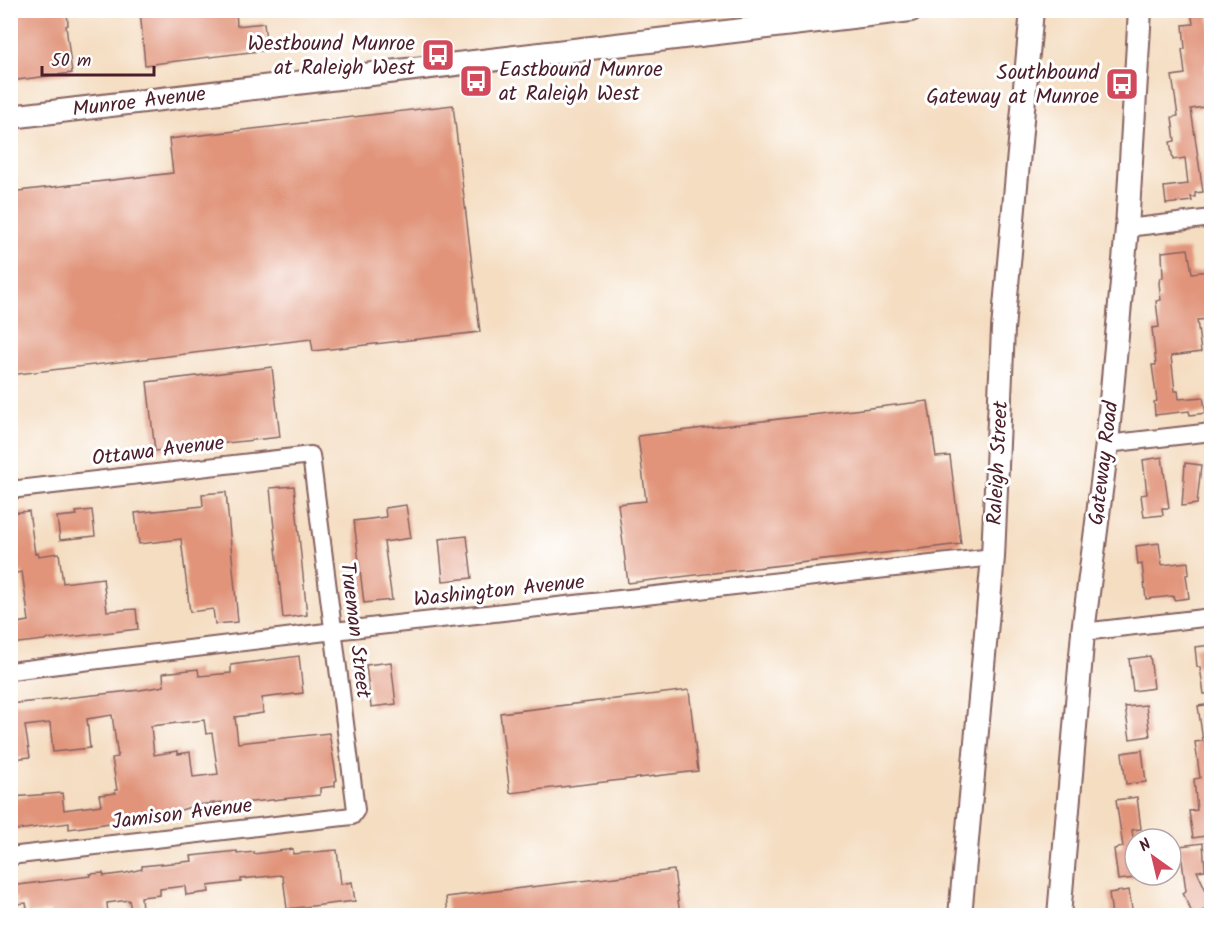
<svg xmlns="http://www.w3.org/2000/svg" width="1222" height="926" viewBox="0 0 1222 926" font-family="Kalam,sans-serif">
	<rect width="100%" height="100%" fill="#fff"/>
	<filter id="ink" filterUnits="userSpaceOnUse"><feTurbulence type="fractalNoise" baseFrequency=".0167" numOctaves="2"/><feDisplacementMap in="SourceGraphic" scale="12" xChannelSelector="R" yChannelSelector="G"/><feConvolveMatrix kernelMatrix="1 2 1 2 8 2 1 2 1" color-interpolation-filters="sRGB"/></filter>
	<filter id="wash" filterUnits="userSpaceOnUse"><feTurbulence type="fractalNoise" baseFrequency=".008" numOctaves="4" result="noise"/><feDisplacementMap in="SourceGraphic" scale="24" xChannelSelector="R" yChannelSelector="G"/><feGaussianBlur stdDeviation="1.35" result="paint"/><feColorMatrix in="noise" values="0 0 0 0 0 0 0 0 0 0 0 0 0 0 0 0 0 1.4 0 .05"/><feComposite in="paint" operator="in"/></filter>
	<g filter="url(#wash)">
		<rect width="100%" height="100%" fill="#f4ddc1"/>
		<g id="blocks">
			<path fill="#e1947a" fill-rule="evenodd" d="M 10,10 L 67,10 L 68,25 L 66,26 L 72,73 L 10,81 Z
				M 140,10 L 236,10 L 237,26 L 264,23 L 267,50 L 145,65 Z
				M 1191,10 L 1208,10 L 1212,40 L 1212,64 L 1205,65 L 1211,106 L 1191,109 L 1203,192 L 1195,193 L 1195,197 L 1191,197 L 1192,201 L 1166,204 L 1164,187 L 1188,184 L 1185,158 L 1173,160 L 1170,142 L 1175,141 L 1172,117 L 1178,116 L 1172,76 L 1185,74 L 1182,49 L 1185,49 L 1183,25 L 1193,24 Z
				M 453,105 L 480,332 L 313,351 L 311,339 L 10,375 L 10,192 L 173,173 L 169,139 Z
				M 1188,249 L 1192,273 L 1209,271 L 1211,286 L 1207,287 L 1211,319 L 1197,320 L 1201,352 L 1171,356 L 1175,391 L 1178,391 L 1179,399 L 1203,397 L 1206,413 L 1190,415 L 1189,411 L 1155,415 L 1154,402 L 1157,401 L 1152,365 L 1156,365 L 1152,328 L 1159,327 L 1156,301 L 1161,300 L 1159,283 L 1160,278 L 1163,278 L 1162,252 Z
				M 272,367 L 280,437 L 155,451 L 147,382 Z
				M 928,401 L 936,457 L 950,456 L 961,544 L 628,583 L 618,504 L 646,501 L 638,436 Z
				M 1162,457 L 1169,508 L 1162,508 L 1163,515 L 1144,517 L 1141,495 L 1147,494 L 1143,460 Z
				M 1185,463 L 1201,465 L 1197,504 L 1182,506 Z
				M 294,486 L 307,615 L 283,618 L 270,488 Z
				M 226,492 L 238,622 L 215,624 L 213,609 L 190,612 L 181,539 L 139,544 L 135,513 L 203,506 L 202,494 Z
				M 406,505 L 411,538 L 384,542 L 392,600 L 364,603 L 354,521 L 386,517 L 385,508 Z
				M 92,510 L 95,536 L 60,540 L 57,517 L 77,515 L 76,512 Z
				M 29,511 L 35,554 L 38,553 L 38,556 L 59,553 L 63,583 L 103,578 L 107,611 L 136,609 L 138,629 L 10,644 L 10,624 L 29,621 L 22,572 L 10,574 L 10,513 Z
				M 467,536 L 472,578 L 443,581 L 439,539 Z
				M 1159,543 L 1162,565 L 1188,562 L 1189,574 L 1186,575 L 1189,598 L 1174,600 L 1173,596 L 1146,599 L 1142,564 L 1138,565 L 1136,546 Z
				M 1212,645 L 1212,694 L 1204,694 L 1200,667 L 1197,667 L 1195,647 Z
				M 299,656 L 303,693 L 262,698 L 263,713 L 235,717 L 238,743 L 329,733 L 337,780 L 335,781 L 335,786 L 320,788 L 320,795 L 222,805 L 222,802 L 197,805 L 181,810 L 116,818 L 116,822 L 83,827 L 69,829 L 69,823 L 10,831 L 10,804 L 14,804 L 13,797 L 62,793 L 64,810 L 101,805 L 99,795 L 116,793 L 115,790 L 117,790 L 112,758 L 118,757 L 112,715 L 87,719 L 90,748 L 53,752 L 50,723 L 25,726 L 30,757 L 13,759 L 10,741 L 10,704 L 140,690 L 164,686 L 163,673 L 198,669 L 199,676 L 231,673 L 231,665 ZM 204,720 L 206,734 L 212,733 L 218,774 L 193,777 L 190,752 L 178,754 L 178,751 L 154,755 L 151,726 Z
				M 1150,656 L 1154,688 L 1133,691 L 1129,659 Z
				M 391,662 L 396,704 L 371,707 L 366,665 Z
				M 689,690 L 698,771 L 510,793 L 500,713 Z
				M 1212,704 L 1212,835 L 1193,838 L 1189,811 L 1197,810 L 1194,779 L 1200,778 L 1195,742 L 1203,741 L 1198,706 Z
				M 1146,705 L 1150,736 L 1130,739 L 1125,707 Z
				M 1142,750 L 1146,782 L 1126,784 L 1122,753 Z
				M 1137,797 L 1141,829 L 1132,830 L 1135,853 L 1135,878 L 1118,880 L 1114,849 L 1123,847 L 1116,800 Z
				M 1203,843 L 1205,870 L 1197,871 L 1209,897 L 1207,897 L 1212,907 L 1193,915 L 1183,893 L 1186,891 L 1180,846 Z
				M 293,849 L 293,854 L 337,850 L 341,884 L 352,882 L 355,901 L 287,909 L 283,877 L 280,875 L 241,879 L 241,882 L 208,886 L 209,892 L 186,895 L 185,886 L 160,889 L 160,895 L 141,897 L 142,909 L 131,910 L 129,900 L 107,903 L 108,915 L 50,915 L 50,911 L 28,914 L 26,903 L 16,904 L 16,897 L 10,898 L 10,886 L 91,876 L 90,874 L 103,873 L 104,876 L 126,873 L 142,869 L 142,866 L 192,861 L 191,856 L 237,851 L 237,854 L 254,852 L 254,854 Z
				M 674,870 L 680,915 L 448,915 L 446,897 Z
				M 1129,890 L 1133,915 L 1112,915 L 1109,893 Z"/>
		</g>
	</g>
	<g filter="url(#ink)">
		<use href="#blocks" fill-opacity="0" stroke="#866260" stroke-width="1.5"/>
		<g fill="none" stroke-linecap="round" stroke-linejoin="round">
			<g stroke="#866260" stroke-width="20">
				<path id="street" d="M 1127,228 L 1212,218
					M 1107,444 L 1212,432
					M 10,490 L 311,455 L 356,810 L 352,816 L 10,856
					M 1083,632 L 1212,617
					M 10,671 L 334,631 L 993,557"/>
			</g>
			<g stroke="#866260" stroke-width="26">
				<path id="secondary" d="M 10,117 L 911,10
					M 960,916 L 993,557 L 1003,329 L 1032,10
					M 1059,916 L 1083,632 L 1107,444 L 1127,228 L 1140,10"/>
			</g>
			<use href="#street" stroke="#fff" stroke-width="16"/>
			<use href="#secondary" stroke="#fff" stroke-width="22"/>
		</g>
	</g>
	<defs>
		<g id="bus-square" transform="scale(1.725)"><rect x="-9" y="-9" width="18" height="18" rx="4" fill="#d1495b" stroke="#fff"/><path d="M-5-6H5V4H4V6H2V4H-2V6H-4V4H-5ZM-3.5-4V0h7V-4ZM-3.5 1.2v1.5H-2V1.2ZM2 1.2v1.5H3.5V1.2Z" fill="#fff"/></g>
	</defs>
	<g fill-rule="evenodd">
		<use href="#bus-square" x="438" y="55"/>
		<use href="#bus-square" x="476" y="81"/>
		<use href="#bus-square" x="1122" y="84"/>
	</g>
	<g text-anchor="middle" stroke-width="6" stroke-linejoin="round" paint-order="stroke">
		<g font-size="21" fill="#4a1f2b" stroke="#fff" text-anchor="end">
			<text x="415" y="50">Westbound Munroe<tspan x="415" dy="24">at Raleigh West</tspan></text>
			<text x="499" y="76" text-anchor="start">Eastbound Munroe<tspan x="499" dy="24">at Raleigh West</tspan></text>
			<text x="1099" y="79">Southbound<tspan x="1099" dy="24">Gateway at Munroe</tspan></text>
		</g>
		<g font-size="21" fill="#4a1f2b" stroke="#fff">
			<text transform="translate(139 101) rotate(-7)" y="7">Munroe Avenue</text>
			<text transform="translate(158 450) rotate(-7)" y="7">Ottawa Avenue</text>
			<text transform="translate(997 463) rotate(-87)" y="7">Raleigh Street</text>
			<text transform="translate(1103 463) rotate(-83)" y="7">Gateway Road</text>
			<text transform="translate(499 590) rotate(-6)" y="7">Washington Avenue</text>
			<text transform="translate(356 630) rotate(83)" y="7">Trueman Street</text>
			<text transform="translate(182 813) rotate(-7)" y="7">Jamison Avenue</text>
		</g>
	</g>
	<rect width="1222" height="926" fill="none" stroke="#fff" stroke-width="36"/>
	<g transform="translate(1153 857) rotate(326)"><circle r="28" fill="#ffffff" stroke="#b7a5aa" stroke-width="1.5"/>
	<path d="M0-4.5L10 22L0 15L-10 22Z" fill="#d1495b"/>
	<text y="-9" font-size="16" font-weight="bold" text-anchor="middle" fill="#4a1f2b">N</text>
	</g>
	<path d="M42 66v9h112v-9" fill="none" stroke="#4a1f2b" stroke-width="3"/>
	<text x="51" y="66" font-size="18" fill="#4a1f2b" stroke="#ffffff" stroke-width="4.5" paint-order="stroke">50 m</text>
</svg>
